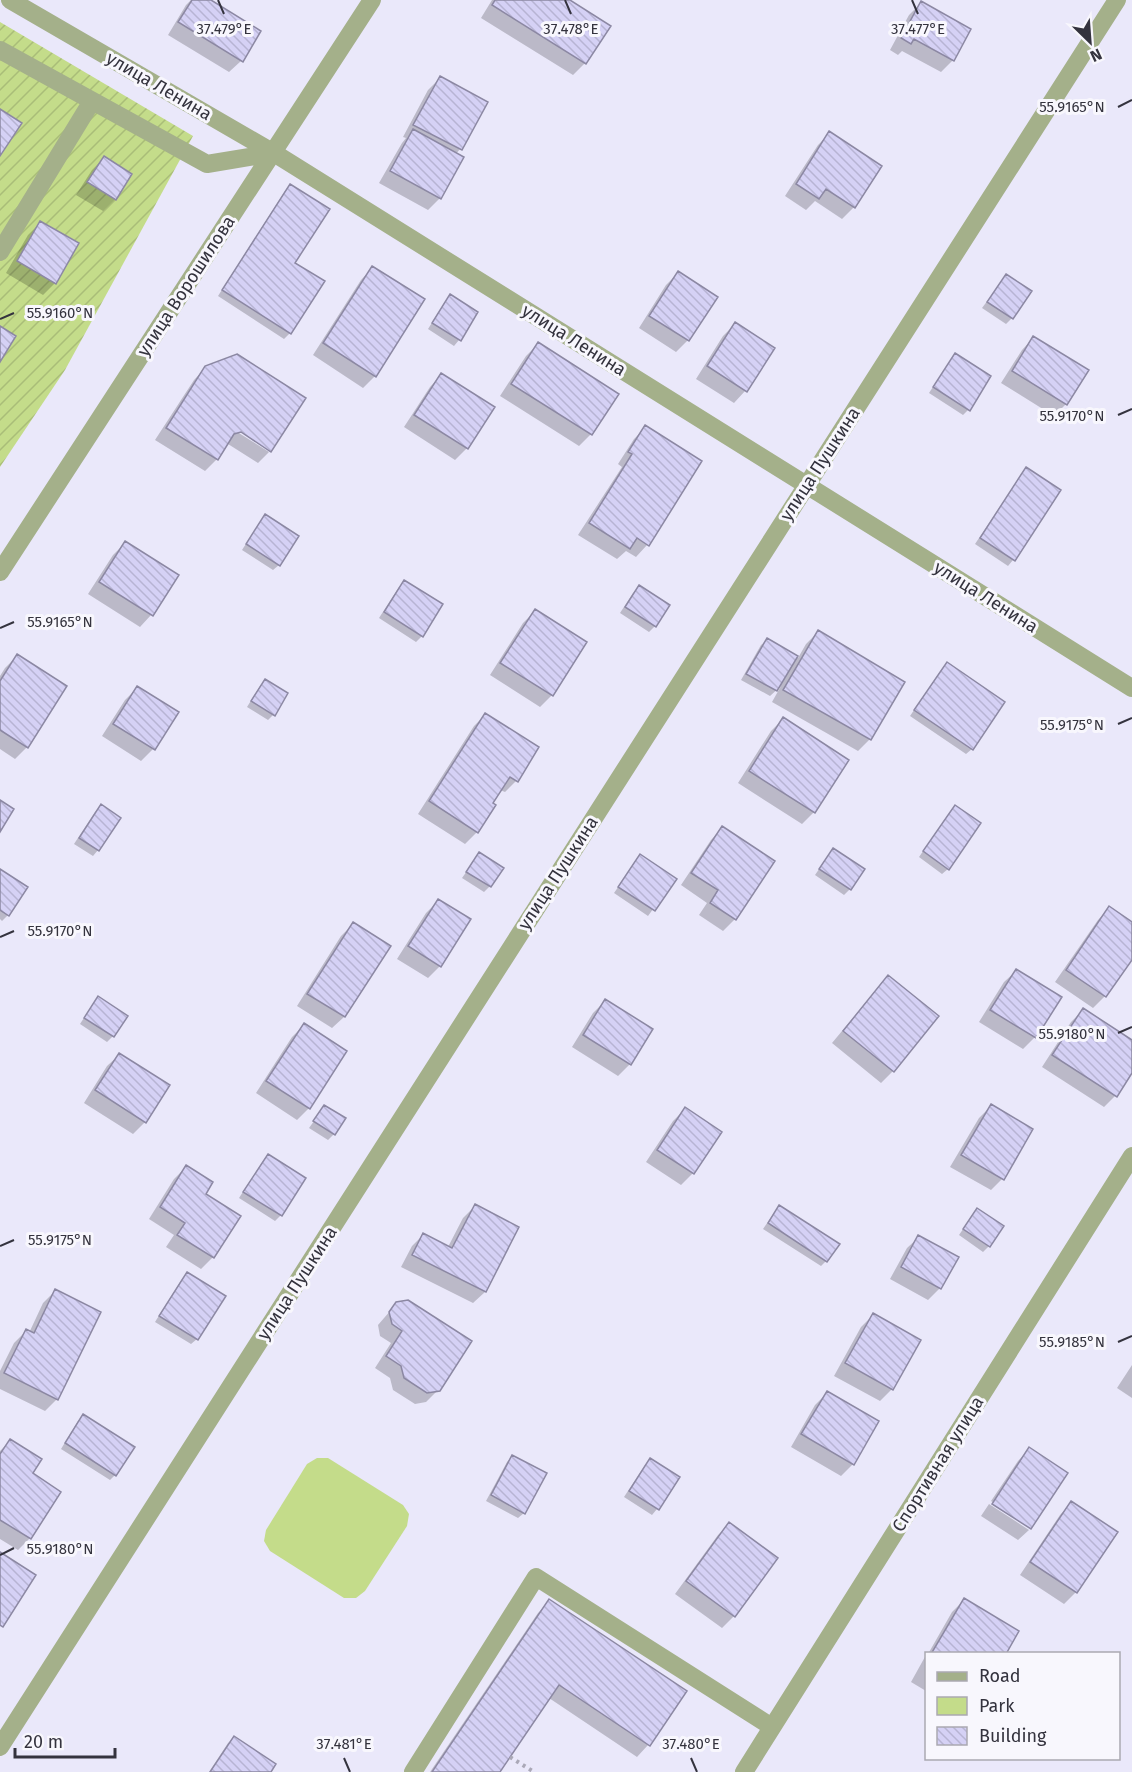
<svg xmlns="http://www.w3.org/2000/svg" width="1132" height="1772" viewBox="0 0 1132 1772" font-family="'Fira Sans',sans-serif">
	<defs>
		<pattern id="garden-furrows" width="10" height="10" patternUnits="userSpaceOnUse" patternTransform="scale(1.5)"><rect width="10" height="10" fill="#c4dc8a"/><path d="M-1 1l2-2M0 10L10 0M9 11l2-2" fill="none" stroke="#a9bd78"/></pattern>
		<pattern id="building-back-hatch" width="6" height="6" patternUnits="userSpaceOnUse" patternTransform="scale(1.5)"><rect width="6" height="6" fill="#d5d1f5"/><path d="M-1 5l2 2M0 0l6 6M5-1l2 2" fill="none" stroke="#b7b4d3"/></pattern>
	</defs>
	<rect width="100%" height="100%" fill="#eae8fa"/>
	<path fill="#c4dc8a" d="M 317,1458 L 328,1458 L 403,1505 L 409,1514 L 407,1526 L 365,1591 L 356,1598 L 344,1598 L 270,1551 L 264,1541 L 266,1530 L 307,1464 Z"/>
	<path fill="url(#garden-furrows)" d="M 0,22 L 193,136 L 65,370 L 0,467 Z"/>
	<path fill="#0003" d="M 191,0 L 209,0 L 241,61 L 229,72 L 168,35 L 186,5 Z
		M 492,0 L 567,0 L 585,63 L 573,75 L 481,18 Z
		M 921,3 L 953,60 L 941,72 L 902,51 L 898,55 L 890,50 L 909,15 Z
		M 440,78 L 486,103 L 460,149 L 456,154 L 440,198 L 428,210 L 379,183 L 402,143 L 406,138 L 403,137 L 428,90 Z
		M 830,133 L 854,207 L 842,219 L 815,201 L 806,210 L 785,196 L 818,145 Z
		M 104,158 L 130,175 L 115,199 L 103,211 L 76,195 L 92,170 Z
		M 290,186 L 293,263 L 290,333 L 284,339 L 218,296 L 285,191 Z
		M 40,223 L 55,283 L 43,295 L 6,273 L 28,235 Z
		M 372,268 L 375,376 L 363,388 L 313,355 L 361,280 Z
		M 678,273 L 688,340 L 676,352 L 639,328 L 666,285 Z
		M 1006,276 L 1030,291 L 1012,318 L 1006,324 L 982,308 Z
		M 451,296 L 476,313 L 459,340 L 454,346 L 428,329 L 445,302 Z
		M 735,324 L 745,391 L 734,403 L 696,379 L 723,336 Z
		M 1033,338 L 1066,404 L 1054,416 L 1001,383 L 1022,350 Z
		M 538,344 L 591,434 L 579,446 L 500,396 L 526,356 Z
		M 955,355 L 968,410 L 963,415 L 929,393 L 950,361 Z
		M 206,367 L 304,398 L 269,452 L 269,449 L 235,427 L 234,430 L 269,452 L 258,463 L 228,444 L 217,459 L 205,471 L 155,440 L 194,380 Z
		M 441,375 L 467,448 L 455,460 L 404,427 L 430,387 Z
		M 646,427 L 700,462 L 647,545 L 636,557 L 626,551 L 617,559 L 578,535 L 622,467 L 618,464 L 634,439 Z
		M 1026,469 L 1059,490 L 1013,560 L 1008,566 L 975,544 L 1021,475 Z
		M 265,516 L 279,565 L 273,570 L 242,550 L 260,522 Z
		M 125,543 L 177,575 L 151,615 L 140,627 L 88,594 L 113,555 Z
		M 405,582 L 441,605 L 422,636 L 416,642 L 379,618 L 399,587 Z
		M 639,587 L 655,626 L 649,632 L 620,613 L 633,593 Z
		M 535,611 L 585,643 L 552,695 L 540,707 L 490,675 L 523,623 Z
		M 818,632 L 903,682 L 869,740 L 858,751 L 772,702 L 781,686 L 770,696 L 741,680 L 761,645 L 767,640 L 798,658 L 806,644 Z
		M 17,656 L 27,747 L 15,759 L 0,749 L 0,676 L 5,668 Z
		M 947,664 L 972,749 L 966,754 L 910,716 L 941,670 Z
		M 266,680 L 273,715 L 268,720 L 247,707 L 260,686 Z
		M 137,688 L 176,713 L 153,749 L 141,761 L 102,736 L 125,700 Z
		M 486,714 L 516,781 L 505,792 L 500,790 L 477,832 L 465,844 L 418,814 L 474,726 Z
		M 783,719 L 814,812 L 802,824 L 738,783 L 771,731 Z
		M 101,806 L 98,850 L 93,856 L 74,844 L 95,812 Z
		M 955,807 L 948,869 L 942,874 L 919,857 L 950,812 Z
		M 722,828 L 735,919 L 723,931 L 699,915 L 707,903 L 681,885 L 711,840 Z
		M 479,854 L 490,886 L 484,892 L 462,878 Z
		M 640,856 L 675,879 L 648,916 L 614,893 Z
		M 828,856 L 850,889 L 844,895 L 815,875 Z
		M 0,871 L 26,887 L 8,915 L 2,921 L 0,919 Z
		M 438,901 L 440,966 L 428,978 L 397,959 L 426,913 Z
		M 1109,908 L 1132,924 L 1132,957 L 1105,996 L 1093,1008 L 1055,982 L 1098,920 Z
		M 353,924 L 344,1017 L 332,1028 L 297,1006 L 341,936 Z
		M 1016,971 L 1060,998 L 1035,1037 L 1023,1049 L 979,1022 L 1004,982 Z
		M 889,977 L 893,1071 L 881,1083 L 832,1043 L 877,989 Z
		M 98,998 L 113,1036 L 107,1042 L 80,1024 L 93,1004 Z
		M 605,1001 L 651,1029 L 630,1064 L 618,1076 L 572,1047 L 593,1013 Z
		M 1083,1010 L 1132,1042 L 1132,1070 L 1115,1096 L 1104,1107 L 1042,1067 L 1071,1022 Z
		M 304,1025 L 309,1108 L 297,1120 L 256,1093 L 292,1037 Z
		M 119,1055 L 145,1122 L 133,1134 L 84,1103 L 107,1066 Z
		M 325,1106 L 344,1118 L 334,1134 L 328,1140 L 309,1128 Z
		M 991,1106 L 1002,1179 L 991,1190 L 950,1167 L 979,1118 Z
		M 685,1109 L 720,1132 L 693,1173 L 681,1185 L 646,1162 L 673,1121 Z
		M 268,1156 L 304,1178 L 281,1215 L 275,1221 L 239,1198 L 263,1161 Z
		M 186,1167 L 204,1194 L 239,1217 L 213,1257 L 201,1269 L 166,1247 L 174,1235 L 149,1219 L 174,1179 Z
		M 475,1206 L 517,1228 L 485,1292 L 473,1303 L 401,1267 L 412,1246 L 424,1234 L 448,1247 L 463,1218 Z
		M 779,1207 L 826,1261 L 821,1266 L 763,1229 L 774,1213 Z
		M 972,1216 L 989,1246 L 983,1252 L 959,1235 Z
		M 919,1237 L 940,1288 L 928,1300 L 890,1279 L 907,1248 Z
		M 188,1273 L 197,1339 L 191,1344 L 155,1322 L 182,1279 Z
		M 55,1291 L 57,1399 L 45,1411 L 0,1389 L 0,1371 L 14,1343 L 26,1331 L 29,1333 L 43,1303 Z
		M 397,1303 L 438,1390 L 426,1402 L 415,1404 L 393,1390 L 390,1378 L 375,1368 L 391,1343 L 380,1336 L 378,1325 Z
		M 873,1315 L 892,1389 L 880,1401 L 834,1376 L 861,1327 Z
		M 1132,1365 L 1132,1398 L 1117,1388 Z
		M 827,1393 L 853,1464 L 841,1476 L 791,1447 L 815,1405 Z
		M 84,1416 L 115,1475 L 110,1480 L 61,1449 L 78,1421 Z
		M 10,1441 L 31,1474 L 59,1492 L 30,1538 L 18,1550 L 0,1539 L 0,1451 Z
		M 1029,1449 L 1066,1473 L 1030,1529 L 1030,1527 L 991,1501 L 1018,1461 Z
		M 512,1456 L 524,1513 L 518,1518 L 486,1501 L 507,1462 Z
		M 650,1460 L 678,1477 L 657,1509 L 652,1515 L 624,1497 L 645,1465 Z
		M 1071,1503 L 1076,1592 L 1064,1604 L 1020,1575 L 1060,1515 Z
		M 989,1504 L 1029,1530 L 1018,1540 L 981,1516 Z
		M 730,1524 L 776,1558 L 734,1616 L 722,1628 L 675,1594 L 718,1535 Z
		M 964,1600 L 1004,1654 L 928,1654 L 952,1612 Z
		M 550,1601 L 685,1692 L 648,1745 L 637,1757 L 549,1698 L 499,1772 L 430,1772 L 538,1613 Z
		M 926,1655 L 926,1691 L 911,1682 Z
		M 234,1738 L 269,1772 L 209,1772 L 228,1743 Z"/>
	<path fill="url(#building-back-hatch)" stroke="#8c88a3" stroke-width="1.5" d="M 192,0 L 211,0 L 261,31 L 243,62 L 178,22 Z
		M 495,0 L 570,0 L 611,26 L 586,64 L 492,5 Z
		M 921,1 L 971,29 L 954,61 L 914,39 L 911,44 L 901,38 Z
		M 440,76 L 488,102 L 462,150 L 413,125 Z
		M 0,109 L 22,123 L 0,156 Z
		M 413,129 L 464,157 L 441,199 L 390,171 Z
		M 829,131 L 882,166 L 855,208 L 826,189 L 819,199 L 796,184 Z
		M 104,156 L 132,174 L 116,200 L 87,182 Z
		M 290,184 L 330,209 L 295,263 L 325,281 L 291,334 L 222,290 Z
		M 40,221 L 79,243 L 56,284 L 17,261 Z
		M 372,266 L 425,299 L 376,377 L 323,343 Z
		M 678,271 L 718,297 L 689,341 L 649,316 Z
		M 1006,274 L 1032,291 L 1013,319 L 987,302 Z
		M 450,294 L 478,312 L 461,341 L 432,323 Z
		M 735,322 L 775,348 L 747,392 L 707,366 Z
		M 0,326 L 16,336 L 0,362 Z
		M 1033,336 L 1089,370 L 1067,405 L 1012,371 Z
		M 538,342 L 619,394 L 592,435 L 511,384 Z
		M 955,353 L 991,376 L 970,411 L 933,387 Z
		M 237,354 L 306,398 L 271,452 L 241,432 L 234,434 L 218,460 L 166,428 L 205,366 Z
		M 441,373 L 495,407 L 468,449 L 414,415 Z
		M 645,425 L 702,461 L 649,546 L 637,538 L 630,549 L 589,523 L 632,454 L 628,452 Z
		M 1026,467 L 1061,490 L 1015,561 L 980,538 Z
		M 265,514 L 299,536 L 280,566 L 246,544 Z
		M 125,541 L 179,575 L 153,616 L 99,582 Z
		M 404,580 L 443,604 L 423,637 L 384,612 Z
		M 639,585 L 670,605 L 656,627 L 625,607 Z
		M 535,609 L 587,642 L 553,696 L 500,663 Z
		M 818,630 L 905,682 L 871,740 L 783,690 Z
		M 767,638 L 798,656 L 777,691 L 746,674 Z
		M 17,654 L 67,686 L 28,748 L 0,730 L 0,681 Z
		M 947,662 L 1005,702 L 973,750 L 914,710 Z
		M 265,679 L 288,693 L 275,716 L 251,701 Z
		M 137,686 L 179,712 L 155,750 L 113,724 Z
		M 485,713 L 539,747 L 518,782 L 510,777 L 493,803 L 496,805 L 478,833 L 429,801 Z
		M 783,717 L 849,760 L 815,813 L 749,771 Z
		M 0,800 L 14,809 L 0,832 Z
		M 101,804 L 121,818 L 99,851 L 79,838 Z
		M 955,805 L 981,823 L 949,870 L 923,851 Z
		M 722,826 L 775,861 L 736,920 L 710,903 L 718,890 L 691,873 Z
		M 833,848 L 865,869 L 851,890 L 819,869 Z
		M 479,852 L 504,868 L 491,887 L 466,872 Z
		M 640,854 L 677,879 L 655,911 L 618,887 Z
		M 0,869 L 28,887 L 9,916 L 0,910 Z
		M 438,899 L 471,919 L 441,967 L 408,946 Z
		M 1109,906 L 1132,922 L 1132,960 L 1106,997 L 1066,970 Z
		M 353,922 L 391,946 L 345,1017 L 307,994 Z
		M 1016,969 L 1062,997 L 1036,1038 L 990,1010 Z
		M 888,975 L 939,1016 L 894,1072 L 843,1031 Z
		M 98,996 L 128,1016 L 114,1037 L 84,1018 Z
		M 605,999 L 653,1029 L 631,1065 L 583,1035 Z
		M 1083,1008 L 1132,1040 L 1132,1073 L 1117,1097 L 1052,1055 Z
		M 304,1023 L 347,1051 L 310,1109 L 266,1081 Z
		M 119,1053 L 170,1085 L 146,1123 L 95,1090 Z
		M 991,1104 L 1033,1129 L 1004,1180 L 961,1155 Z
		M 324,1105 L 346,1118 L 335,1135 L 313,1121 Z
		M 685,1107 L 722,1132 L 694,1174 L 657,1150 Z
		M 268,1154 L 306,1178 L 282,1216 L 243,1192 Z
		M 186,1165 L 213,1182 L 206,1194 L 241,1216 L 214,1258 L 177,1235 L 185,1223 L 160,1207 Z
		M 475,1204 L 519,1227 L 486,1292 L 412,1255 L 423,1233 L 452,1248 Z
		M 779,1205 L 840,1244 L 827,1262 L 768,1223 Z
		M 977,1208 L 1004,1226 L 990,1247 L 963,1229 Z
		M 918,1235 L 959,1257 L 941,1289 L 901,1267 Z
		M 187,1272 L 226,1296 L 198,1340 L 159,1316 Z
		M 55,1289 L 101,1312 L 58,1400 L 4,1373 L 26,1329 L 34,1333 Z
		M 408,1300 L 472,1341 L 440,1391 L 427,1393 L 404,1378 L 401,1366 L 386,1356 L 402,1331 L 392,1324 L 389,1312 L 396,1302 Z
		M 873,1313 L 921,1340 L 893,1390 L 845,1363 Z
		M 827,1391 L 879,1421 L 854,1465 L 801,1434 Z
		M 83,1414 L 135,1447 L 116,1476 L 65,1443 Z
		M 10,1439 L 42,1459 L 33,1473 L 61,1492 L 31,1539 L 0,1520 L 0,1454 Z
		M 1029,1447 L 1068,1473 L 1031,1529 L 992,1504 Z
		M 512,1455 L 547,1473 L 525,1514 L 491,1495 Z
		M 650,1458 L 680,1477 L 659,1510 L 629,1491 Z
		M 1071,1501 L 1118,1532 L 1077,1593 L 1030,1562 Z
		M 729,1522 L 778,1558 L 735,1617 L 686,1581 Z
		M 0,1552 L 36,1575 L 3,1627 L 0,1625 Z
		M 964,1598 L 1019,1631 L 1006,1654 L 931,1654 Z
		M 549,1599 L 687,1691 L 650,1746 L 559,1685 L 500,1772 L 432,1772 Z
		M 234,1736 L 276,1764 L 271,1772 L 210,1772 Z"/>
	<g fill="none" stroke-linecap="round" stroke-linejoin="round">
		<path stroke="#aaa8b7" stroke-width="4" stroke-dasharray="3 4.5" stroke-linecap="butt" d="M 510,1757 L 534,1772"/>
		<path stroke="#a4b08a" stroke-width="18" d="M 10,0 L 274,153 L 1132,688
			M 0,50 L 207,164 L 274,153
			M 0,252 L 92,101
			M 0,572 L 372,0
			M 0,1747 L 1117,0
			M 413,1772 L 536,1577 L 772,1727
			M 744,1772 L 1132,1156"/>
	</g>
	<path fill="none" stroke="#34333e" stroke-width="2" d="M 218,0 L 224,14M 565,0 L 571,14M 912,0 L 918,14M 1118,107 L 1132,100M 0,319 L 14,313M 1118,415 L 1132,409M 0,628 L 14,622M 1118,724 L 1132,718M 0,937 L 14,931M 1118,1033 L 1132,1027M 0,1246 L 14,1240M 1118,1342 L 1132,1336M 0,1555 L 14,1548M 344,1758 L 350,1772M 691,1758 L 697,1772"/>
	<g text-anchor="middle" stroke-width="6" stroke-linejoin="round" paint-order="stroke">
		<g font-size="18" fill="#34333e" stroke="#f8f7fd">
			<text transform="translate(159 86) rotate(30)" y="6">улица Ленина</text>
			<text transform="translate(186 286) rotate(-57)" y="6">улица Ворошилова</text>
			<text transform="translate(574 340) rotate(32)" y="6">улица Ленина</text>
			<text transform="translate(820 464) rotate(-57)" y="6">улица Пушкина</text>
			<text transform="translate(986 597) rotate(32)" y="6">улица Ленина</text>
			<text transform="translate(558 873) rotate(-57)" y="6">улица Пушкина</text>
			<text transform="translate(297 1283) rotate(-57)" y="6">улица Пушкина</text>
			<text transform="translate(938 1464) rotate(-58)" y="6">Спортивная улица</text>
		</g>
	</g>
	<g font-size="15" text-anchor="middle" fill="#34333e" stroke="#f8f7fd" stroke-width="6" stroke-linejoin="round" paint-order="stroke">
		<text x="224" y="34">37.479°E</text>
		<text x="571" y="34">37.478°E</text>
		<text x="918" y="34">37.477°E</text>
		<text x="1072" y="112">55.9165°N</text>
		<text x="60" y="318">55.9160°N</text>
		<text x="1072" y="421">55.9170°N</text>
		<text x="60" y="627">55.9165°N</text>
		<text x="1072" y="730">55.9175°N</text>
		<text x="60" y="936">55.9170°N</text>
		<text x="1072" y="1039">55.9180°N</text>
		<text x="60" y="1245">55.9175°N</text>
		<text x="1072" y="1347">55.9185°N</text>
		<text x="60" y="1554">55.9180°N</text>
		<text x="344" y="1749">37.481°E</text>
		<text x="691" y="1749">37.480°E</text>
	</g>
	<rect x="925" y="1652" width="195" height="108" fill="#f8f7fd" stroke="#aaa9b1" stroke-width="1.5"/>
	<rect x="937" y="1672" width="30" height="9" fill="#a4b08a" stroke="#aaa9b1" stroke-width="1.5"/>
	<text x="979" y="1682" font-size="18" fill="#34333e">Road</text>
	<rect x="937" y="1697" width="30" height="18" fill="#c4dc8a" stroke="#aaa9b1" stroke-width="1.5"/>
	<text x="979" y="1712" font-size="18" fill="#34333e">Park</text>
	<rect x="937" y="1727" width="30" height="18" fill="url(#building-back-hatch)" stroke="#aaa9b1" stroke-width="1.5"/>
	<text x="979" y="1742" font-size="18" fill="#34333e">Building</text>
	<g transform="translate(1090 42) rotate(155)" stroke="#f8f7fd" stroke-width="4.5" paint-order="stroke">
	<path d="M0-4.5L10 22L0 15L-10 22Z" fill="#34333e"/>
	<text y="-9" font-size="16" font-weight="bold" text-anchor="middle" fill="#34333e">N</text>
	</g>
	<path d="M15 1748v9h100v-9" fill="none" stroke="#34333e" stroke-width="3"/>
	<text x="24" y="1748" font-size="18" fill="#34333e" stroke="#f8f7fd" stroke-width="4.5" paint-order="stroke">20 m</text>
</svg>
